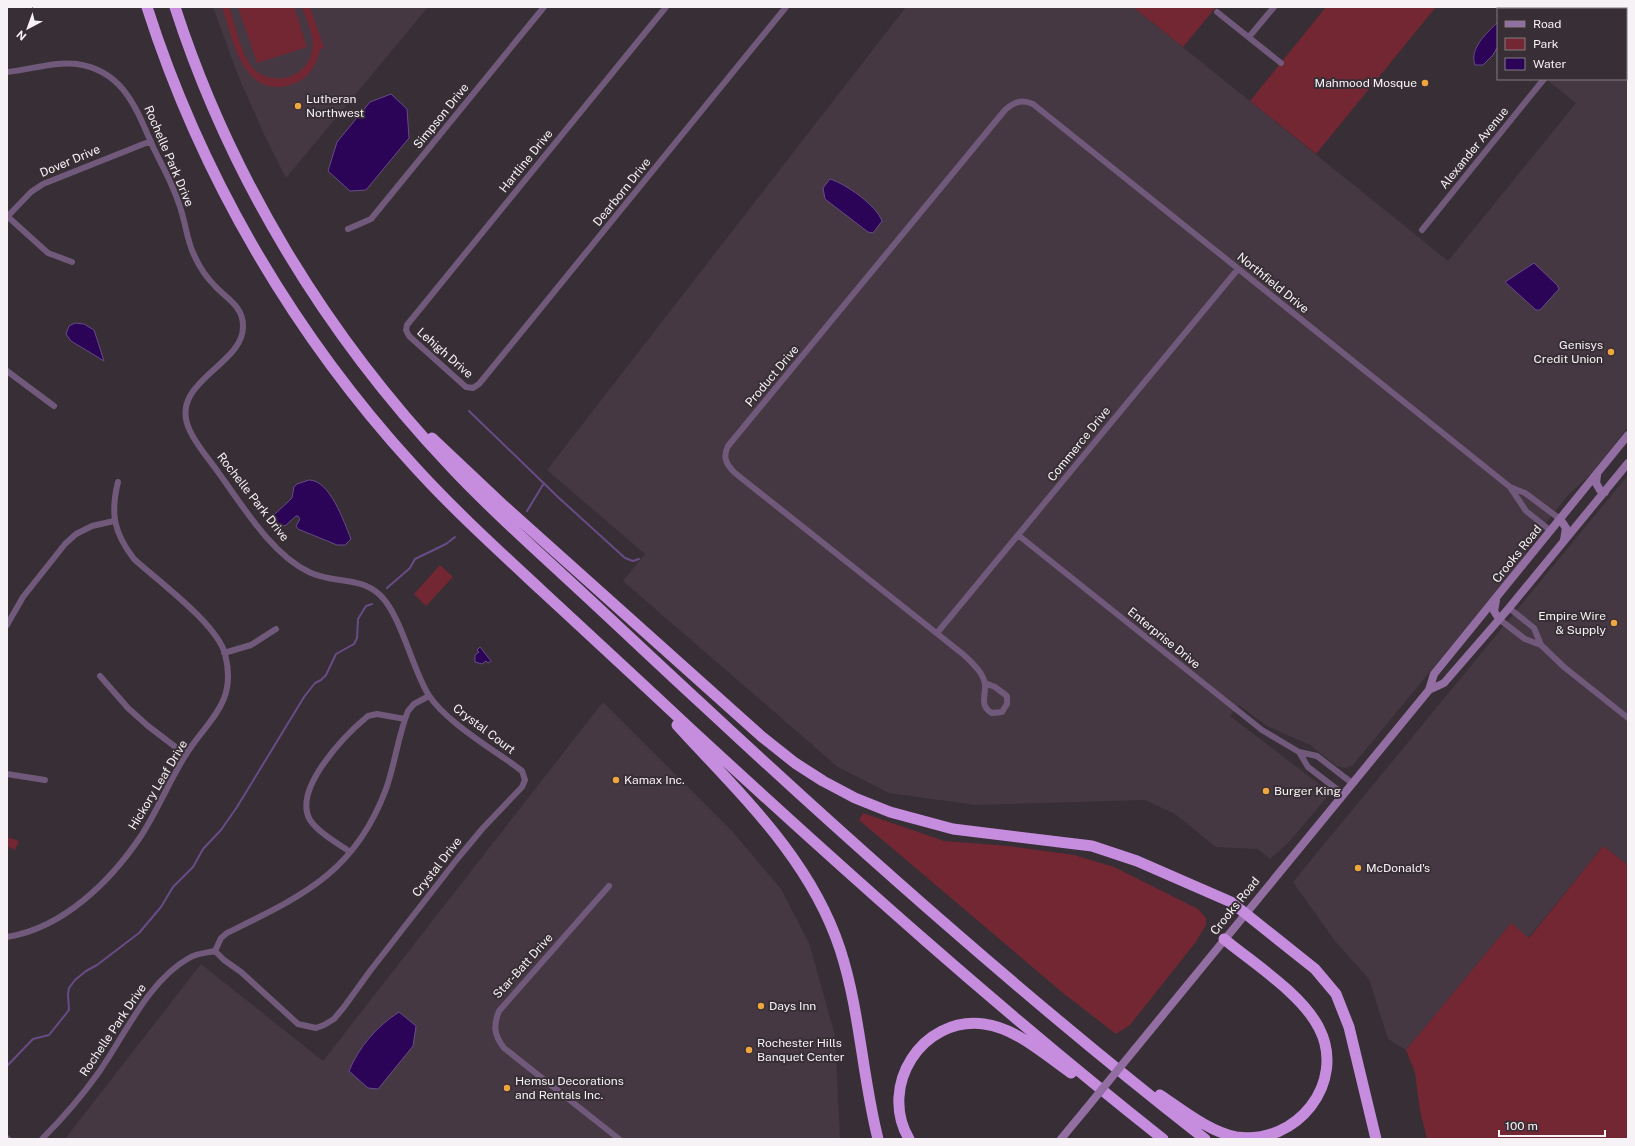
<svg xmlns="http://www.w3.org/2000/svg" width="1635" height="1146" viewBox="0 0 1635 1146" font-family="'Public Sans',sans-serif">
	<rect width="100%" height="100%" fill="#372f35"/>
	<path fill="#463842" d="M 213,7 L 428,7 L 286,178 L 264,134 L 239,78 Z
		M 906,7 L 1133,7 L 1448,261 L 1576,103 L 1546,79 L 1626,79 L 1626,69 L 1628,72 L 1628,427 L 1591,474 L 1568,495 L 1535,537 L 1520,562 L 1353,765 L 1345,768 L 1337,766 L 1310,745 L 1267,726 L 1239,705 L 1230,716 L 1319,784 L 1327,797 L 1289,842 L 1270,859 L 1258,849 L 1216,847 L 1175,814 L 1145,800 L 976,805 L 889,793 L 838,767 L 623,581 L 645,554 L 547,470 Z
		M 1628,475 L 1628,865 L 1603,846 L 1528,938 L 1511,923 L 1406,1050 L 1388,1039 L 1369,979 L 1335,941 L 1293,882 Z
		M 603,702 L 732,831 L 781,889 L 809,943 L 835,1035 L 840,1139 L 65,1139 L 201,964 L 323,1061 Z"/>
	<path fill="#722733" d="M 222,7 L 229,7 C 235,24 241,54 252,67 C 270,88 307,79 312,51 C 315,37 307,21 302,7 L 310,7 L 324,48 L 320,49 C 317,65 309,78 293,84 C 243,101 233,40 222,7 Z
		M 238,7 L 294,7 L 307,47 L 257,63 Z
		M 1133,7 L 1216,7 L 1183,47 Z
		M 1326,7 L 1436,7 L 1316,154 L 1250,101 Z
		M 440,565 L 453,577 L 426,606 L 414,594 Z
		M 863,813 L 944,841 L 1009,846 L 1074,855 L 1114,867 L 1198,909 L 1206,918 L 1206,925 L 1195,943 L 1130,1025 L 1116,1034 L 1063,993 L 859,820 Z
		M 7,837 L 19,841 L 15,850 L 7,846 Z
		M 1603,846 L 1628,865 L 1628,1139 L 1427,1139 L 1420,1111 L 1415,1073 L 1406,1050 L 1511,923 L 1529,938 Z"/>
	<path fill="#2b0457" stroke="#684b87" d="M 1498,22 L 1498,46 L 1493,55 L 1483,65 L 1475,65 C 1469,48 1487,33 1498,22 Z
		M 391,94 L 407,109 L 409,138 L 366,190 L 350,191 L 328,171 L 337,142 L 370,102 Z
		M 830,179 C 846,184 876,205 882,221 L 873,233 L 868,232 L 825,199 L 823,188 Z
		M 1534,263 L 1557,285 L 1559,289 L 1540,310 L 1536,310 L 1505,282 Z
		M 75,323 L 84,324 L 94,330 L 104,361 L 71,341 L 66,334 L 69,326 Z
		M 309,480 C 330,480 344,522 351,539 L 345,545 L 337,545 L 298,529 L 296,526 L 300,519 L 298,516 L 296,516 L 285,526 L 274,522 L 274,515 L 292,498 L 294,487 L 297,484 Z
		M 480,647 L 491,661 L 488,663 L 486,661 L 482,664 L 475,662 L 475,655 L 479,652 L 477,650 Z
		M 399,1012 L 416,1026 L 413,1046 L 378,1089 L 368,1088 L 349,1071 C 359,1047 377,1026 399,1012 Z"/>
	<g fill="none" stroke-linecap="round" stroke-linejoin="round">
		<path stroke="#684b87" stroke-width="2" d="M 469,411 L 559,498 L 625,558 L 633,561 L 639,559
			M 527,511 L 544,483
			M 387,588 L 410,568 L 415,559 L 446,544 L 455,537
			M 7,1066 L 33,1039 L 49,1035 L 69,1010 L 68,994 L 69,988 L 75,980 L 86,971 L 97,965 L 139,933 L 161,907 L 173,887 L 193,867 L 203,849 L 221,830 L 237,807 L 304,697 L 315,683 L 321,680 L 326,675 L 336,654 L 354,644 L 357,638 L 358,619 L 366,606 L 372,604"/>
		<path stroke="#70597a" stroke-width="6" d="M 666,7 L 407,325 L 406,330 L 409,336 L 466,387 L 473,388 L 479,384 L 786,7
			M 1217,12 L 1281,63
			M 1249,37 L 1274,7
			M 7,72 C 30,70 54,61 77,64 C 125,71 137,111 154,149 C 163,167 173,185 179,204 C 186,222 186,240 195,257 C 200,268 207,278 215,286 C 227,299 243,306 243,326 C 244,366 166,382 190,431 C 197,446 209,459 218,472 C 243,506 271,554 309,572 C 333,584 360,576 380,595 C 401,615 412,668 428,694 C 444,720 489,747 514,765 L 522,771 L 525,780 L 522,787 L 483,828 L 458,858 L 370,971 L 344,1007 L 334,1019 L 324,1025 L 316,1028 L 298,1024 L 241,972 L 224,960 L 215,951
			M 7,216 L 48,253 L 72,262
			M 7,217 L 31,192 L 43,184 L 151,141
			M 348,229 L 371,219 L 544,7
			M 1422,230 L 1544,79
			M 7,371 L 54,406
			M 1510,487 L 1526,511 L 1551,531
			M 1018,535 L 1262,730 L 1299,752 L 1317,756 L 1352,783
			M 1509,608 L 1534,628 L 1541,645 L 1564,667 L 1628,718
			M 1499,619 L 1525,639 L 1541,645
			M 7,625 L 23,597 L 65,544 L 76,534 L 92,526 L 114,521
			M 937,633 L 1238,269
			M 224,653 L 251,645 L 276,629
			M 100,676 L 128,708 L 148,726 L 186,755
			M 985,683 L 995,687 L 1007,696 L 1007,704 L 1002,712 L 992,713 C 979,706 986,695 985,684 C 983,672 972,663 964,655 L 735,473 C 727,465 722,458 728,446 L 1005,110 C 1014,102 1021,99 1033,104 L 1510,487 L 1525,493 L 1560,519
			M 1299,752 L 1308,767 L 1343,794
			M 7,774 L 45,780
			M 350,852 C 337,843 319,833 310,820 C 292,789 346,734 368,716 L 377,714 L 405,719
			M 609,886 L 499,1011 C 493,1026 494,1035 504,1048 L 619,1139
			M 7,937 C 63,928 110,882 141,836 C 157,811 169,782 185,756 C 207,720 238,704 225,654 C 217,624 158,581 134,559 C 114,533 110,514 118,482
			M 7,1138 L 8,1139
			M 42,1139 C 63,1118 82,1096 99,1072 C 125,1035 148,981 189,958 C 197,953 206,953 215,951 L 221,938 L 227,933 C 302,896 355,873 386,789 C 395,764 398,736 408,711 L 414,704 L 429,696"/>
		<path stroke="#936ea3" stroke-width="8" d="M 1561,7 L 1564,9
			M 1626,59 L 1628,61
			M 1597,475 L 1596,483 L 1600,490 L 1605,492
			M 1560,519 L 1566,528 L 1564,540
			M 1496,600 L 1494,611 L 1499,619
			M 1429,690 L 1434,674 L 1628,435
			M 1135,1049 L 1429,690 L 1444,683 L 1509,608 L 1628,463
			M 1061,1139 L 1085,1110"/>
		<path stroke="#c68dde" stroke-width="11" d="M 147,7 C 201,176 294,335 414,466 C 454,510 498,550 541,590 C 593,638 644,685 695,733 C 847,873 1001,1011 1163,1139
			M 175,7 C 230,177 326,335 449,465 C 484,503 523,538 561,573 C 609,617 656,662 704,706 C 865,856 1031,1003 1205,1139
			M 432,438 L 502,504 L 761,736 L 795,763 L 823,781 L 855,798 L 890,812 L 953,829 L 1092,846 L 1137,861 L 1231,902 L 1315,969 L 1336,994 L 1349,1027 L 1376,1139
			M 677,725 C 740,794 810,858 840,949 C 860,1010 862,1076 878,1139
			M 1160,1095 C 1183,1110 1208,1131 1236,1137 C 1297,1146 1347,1082 1319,1028 C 1302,994 1253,963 1224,939
			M 909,1139 C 878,1086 922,1016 984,1024 C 1016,1028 1045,1055 1071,1073"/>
		<path stroke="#936ea3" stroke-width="8" d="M 1085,1110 L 1135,1049"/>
	</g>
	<g fill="#f0a63f" stroke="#372f35" stroke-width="1.5">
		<circle cx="1425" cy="83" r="4"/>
		<circle cx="298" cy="106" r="4"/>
		<circle cx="1611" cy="352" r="4"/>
		<circle cx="1614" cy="623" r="4"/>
		<circle cx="616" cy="780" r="4"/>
		<circle cx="1266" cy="791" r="4"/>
		<circle cx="1358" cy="868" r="4"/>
		<circle cx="761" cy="1006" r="4"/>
		<circle cx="749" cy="1050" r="4"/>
		<circle cx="507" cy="1088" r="4"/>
	</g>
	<g text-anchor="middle" stroke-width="4" stroke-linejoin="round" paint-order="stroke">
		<g font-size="12" fill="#f7f2f6" stroke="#372f35" text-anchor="start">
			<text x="1417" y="87" text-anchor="end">Mahmood Mosque</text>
			<text x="306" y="103">Lutheran<tspan x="306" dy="14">Northwest</tspan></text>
			<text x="1603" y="349" text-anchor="end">Genisys<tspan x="1603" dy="14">Credit Union</tspan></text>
			<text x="1606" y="620" text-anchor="end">Empire Wire<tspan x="1606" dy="14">&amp; Supply</tspan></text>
			<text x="624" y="784">Kamax Inc.</text>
			<text x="1274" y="795">Burger King</text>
			<text x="1366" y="872">McDonald's</text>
			<text x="769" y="1010">Days Inn</text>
			<text x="757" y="1047">Rochester Hills<tspan x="757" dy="14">Banquet Center</tspan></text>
			<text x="515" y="1085">Hemsu Decorations<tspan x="515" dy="14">and Rentals Inc.</tspan></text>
		</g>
		<g font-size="12" fill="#f7f2f6" stroke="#372f35">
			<text transform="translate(441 116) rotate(-51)" y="4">Simpson Drive</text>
			<text transform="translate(1474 148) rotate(-51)" y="4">Alexander Avenue</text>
			<text transform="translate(169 156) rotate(67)" y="4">Rochelle Park Drive</text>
			<text transform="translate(70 161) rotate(-23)" y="4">Dover Drive</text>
			<text transform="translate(526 161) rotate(-51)" y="4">Hartline Drive</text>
			<text transform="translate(622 192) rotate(-51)" y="4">Dearborn Drive</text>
			<text transform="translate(1273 283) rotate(39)" y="4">Northfield Drive</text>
			<text transform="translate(445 353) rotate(41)" y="4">Lehigh Drive</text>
			<text transform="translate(772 376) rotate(-50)" y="4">Product Drive</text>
			<text transform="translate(1079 444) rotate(-51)" y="4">Commerce Drive</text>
			<text transform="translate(253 497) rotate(52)" y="4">Rochelle Park Drive</text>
			<text transform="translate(1517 554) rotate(-51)" y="4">Crooks Road</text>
			<text transform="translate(1164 638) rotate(39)" y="4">Enterprise Drive</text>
			<text transform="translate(484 729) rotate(37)" y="4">Crystal Court</text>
			<text transform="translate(158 785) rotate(-59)" y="4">Hickory Leaf Drive</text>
			<text transform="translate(437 867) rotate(-52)" y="4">Crystal Drive</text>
			<text transform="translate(1235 906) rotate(-51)" y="4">Crooks Road</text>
			<text transform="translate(523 966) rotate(-48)" y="4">Star-Batt Drive</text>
			<text transform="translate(113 1030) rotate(-56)" y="4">Rochelle Park Drive</text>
		</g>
	</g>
	<rect width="1635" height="1146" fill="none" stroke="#f7f2f6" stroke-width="16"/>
	<rect x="1497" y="8" width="130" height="72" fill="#372f35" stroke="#847d82"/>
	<rect x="1505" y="21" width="20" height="6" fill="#936ea3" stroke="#847d82"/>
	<text x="1533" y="28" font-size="12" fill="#f7f2f6">Road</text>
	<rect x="1505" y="38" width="20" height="12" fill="#722733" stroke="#847d82"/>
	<text x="1533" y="48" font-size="12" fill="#f7f2f6">Park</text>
	<rect x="1505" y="58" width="20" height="12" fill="#2b0457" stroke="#847d82"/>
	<text x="1533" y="68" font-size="12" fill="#f7f2f6">Water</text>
	<g transform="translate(28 28) rotate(221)" stroke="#372f35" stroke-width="3" paint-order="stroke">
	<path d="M0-3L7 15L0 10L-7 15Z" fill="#f7f2f6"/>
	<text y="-6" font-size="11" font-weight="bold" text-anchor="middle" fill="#f7f2f6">N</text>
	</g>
	<path d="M1499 1130v6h106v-6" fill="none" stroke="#f7f2f6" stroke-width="2"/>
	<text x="1505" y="1130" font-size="12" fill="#f7f2f6" stroke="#372f35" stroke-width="3" paint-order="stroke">100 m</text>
</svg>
